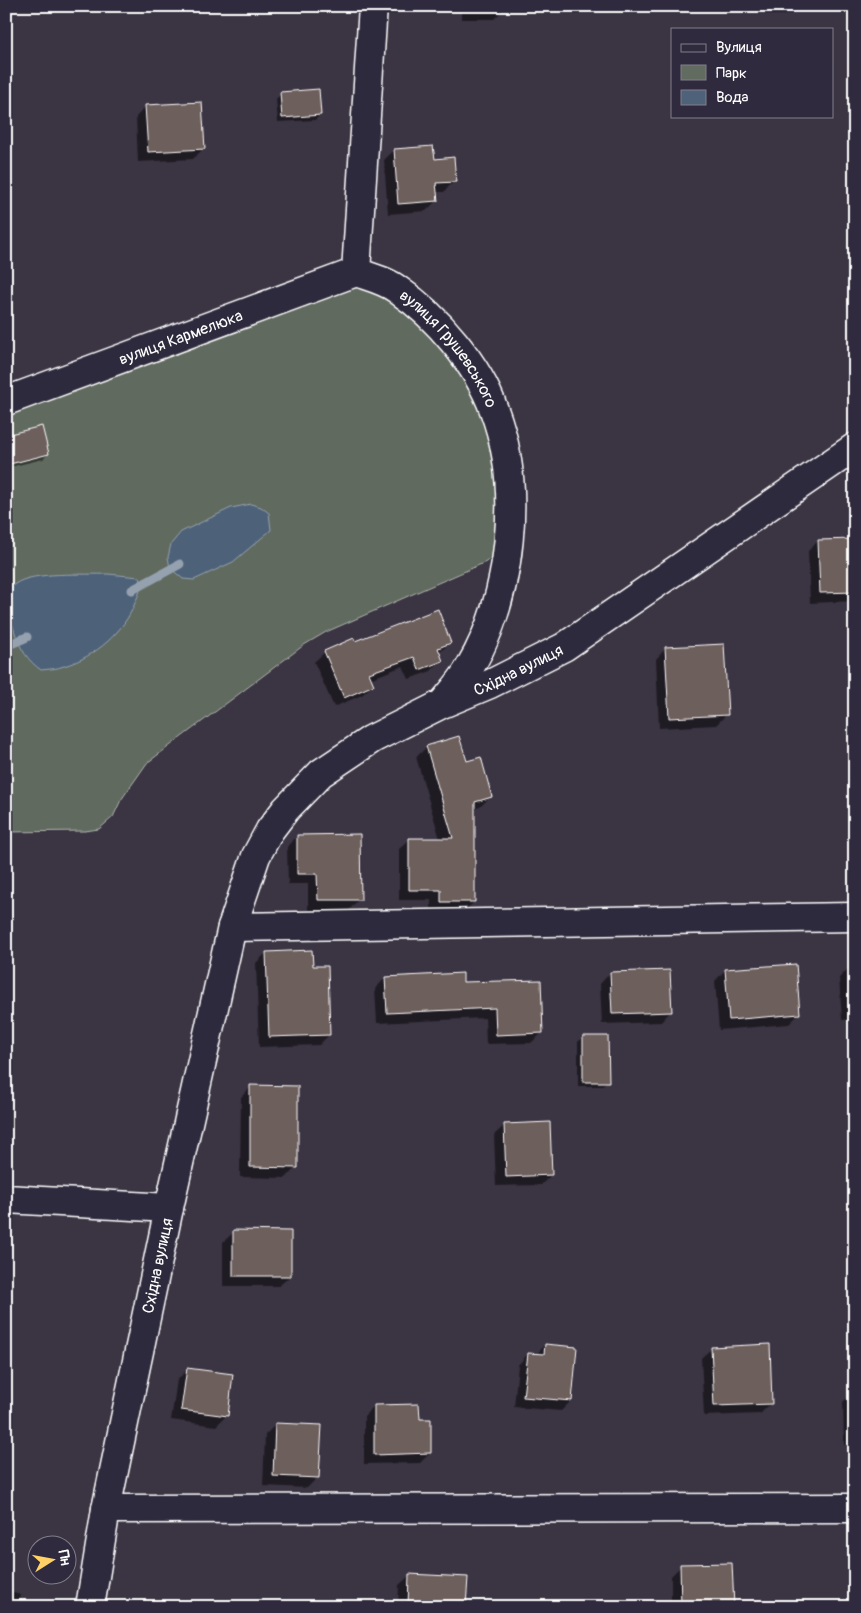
<svg xmlns="http://www.w3.org/2000/svg" width="861" height="1613" viewBox="0 0 861 1613" font-family="Pangolin,sans-serif">
	<rect width="100%" height="100%" fill="#3b3443"/>
	<filter id="ink" filterUnits="userSpaceOnUse"><feTurbulence type="fractalNoise" baseFrequency=".02" numOctaves="2"/><feDisplacementMap in="SourceGraphic" scale="10" xChannelSelector="R" yChannelSelector="G"/><feConvolveMatrix kernelMatrix="1 2 1 2 8 2 1 2 1" color-interpolation-filters="sRGB"/></filter>
	<g filter="url(#ink)">
		<path fill="#616b5f" stroke="#b0b5af" d="M 356,272 L 397,288 L 479,378 L 508,542 L 486,562 L 326,632 L 304,645 L 147,763 L 121,800 L 113,817 L 99,829 L 85,831 L 6,832 L 6,416 L 43,388 Z"/>
		<path fill="#4e6279" stroke="#95a1af" d="M 251,504 L 261,507 L 269,513 L 271,530 L 233,562 L 194,580 L 183,579 L 170,568 L 168,557 L 171,544 L 181,532 L 231,508 Z
			M 108,574 L 140,577 C 143,587 139,593 135,603 C 124,632 95,657 64,666 C 57,669 49,669 41,670 C 15,652 11,621 7,592 C 10,589 12,586 15,584 C 32,571 86,575 108,574 Z"/>
		<path fill="#0007" d="M 461,6 L 502,6 L 502,11 L 494,19 L 461,19 Z
			M 281,94 L 320,115 L 315,120 L 278,122 L 276,99 Z
			M 146,106 L 203,149 L 193,159 L 138,162 L 136,117 Z
			M 394,150 L 434,160 L 454,181 L 444,192 L 436,192 L 437,200 L 426,211 L 388,214 L 384,160 Z
			M 6,436 L 48,454 L 43,459 L 6,468 Z
			M 855,540 L 855,601 L 810,603 L 808,551 L 818,541 Z
			M 354,642 L 450,643 L 439,653 L 441,660 L 431,671 L 409,679 L 403,666 L 370,679 L 373,685 L 362,695 L 334,707 L 314,662 L 325,652 Z
			M 666,648 L 726,715 L 716,725 L 659,728 L 656,659 Z
			M 427,747 L 466,763 L 491,796 L 480,807 L 474,809 L 474,902 L 464,912 L 431,912 L 431,900 L 399,900 L 399,849 L 410,839 L 440,839 L 416,757 Z
			M 297,836 L 359,899 L 349,910 L 308,910 L 308,884 L 288,884 L 287,847 Z
			M 266,953 L 312,967 L 329,1035 L 319,1045 L 259,1047 L 256,963 Z
			M 849,968 L 855,968 L 855,1019 L 842,1020 L 839,978 Z
			M 725,970 L 799,1014 L 789,1024 L 719,1030 L 715,981 Z
			M 610,973 L 671,1011 L 661,1022 L 602,1024 L 600,984 Z
			M 385,978 L 462,984 L 542,1033 L 531,1043 L 486,1044 L 485,1018 L 377,1023 L 375,989 Z
			M 583,1037 L 607,1081 L 602,1086 L 578,1086 L 578,1042 Z
			M 251,1087 L 296,1167 L 286,1178 L 240,1177 L 241,1097 Z
			M 505,1125 L 551,1175 L 541,1185 L 496,1186 L 494,1135 Z
			M 234,1232 L 290,1276 L 279,1286 L 223,1286 L 223,1242 Z
			M 545,1345 L 571,1401 L 561,1411 L 514,1407 L 518,1365 L 528,1354 L 536,1355 Z
			M 712,1348 L 771,1403 L 760,1414 L 704,1416 L 701,1358 Z
			M 187,1370 L 226,1416 L 216,1426 L 171,1420 L 177,1380 Z
			M 853,1392 L 855,1392 L 855,1444 L 844,1445 L 843,1402 Z
			M 374,1406 L 419,1421 L 430,1453 L 420,1463 L 364,1464 L 364,1416 Z
			M 276,1424 L 318,1477 L 307,1488 L 263,1486 L 265,1435 Z
			M 681,1566 L 732,1607 L 671,1607 L 671,1576 Z
			M 410,1575 L 465,1607 L 398,1607 L 399,1585 Z
			M 6,1591 L 21,1595 L 18,1607 L 6,1607 Z"/>
		<g fill="none" stroke-linecap="round" stroke-linejoin="round">
			<path stroke="#95a1af" stroke-width="9" d="M 132,590 L 180,564
				M 6,646 L 27,637"/>
		</g>
		<path fill="#6d5e5b" stroke="#fff" d="M 319,89 L 321,115 L 282,118 L 280,92 Z
			M 202,102 L 205,149 L 148,152 L 145,105 Z
			M 433,146 L 435,159 L 454,157 L 456,182 L 436,183 L 438,201 L 398,204 L 394,149 Z
			M 42,426 L 49,454 L 6,465 L 6,435 Z
			M 855,539 L 855,592 L 820,593 L 818,540 Z
			M 438,609 L 451,643 L 438,648 L 443,661 L 419,670 L 414,657 L 369,673 L 374,685 L 344,698 L 324,651 L 354,638 L 355,641 Z
			M 724,644 L 728,715 L 669,718 L 665,647 Z
			M 459,736 L 467,761 L 481,757 L 492,797 L 475,802 L 475,902 L 441,902 L 441,890 L 409,890 L 409,838 L 453,838 L 426,746 Z
			M 360,834 L 361,900 L 318,900 L 317,874 L 297,874 L 297,835 Z
			M 312,950 L 313,966 L 328,966 L 330,1035 L 269,1037 L 266,952 Z
			M 796,964 L 800,1014 L 729,1020 L 725,969 Z
			M 670,970 L 672,1012 L 612,1014 L 610,972 Z
			M 463,973 L 463,982 L 541,980 L 543,1033 L 496,1035 L 495,1008 L 387,1013 L 385,977 Z
			M 583,1036 L 608,1036 L 609,1082 L 583,1082 Z
			M 250,1085 L 298,1086 L 298,1168 L 250,1167 Z
			M 550,1122 L 552,1175 L 506,1177 L 504,1124 Z
			M 233,1230 L 291,1231 L 291,1276 L 233,1276 Z
			M 545,1344 L 577,1347 L 572,1401 L 523,1397 L 528,1353 L 544,1354 Z
			M 770,1344 L 772,1404 L 714,1406 L 711,1347 Z
			M 187,1368 L 233,1374 L 228,1416 L 181,1410 Z
			M 419,1404 L 420,1419 L 431,1419 L 431,1453 L 374,1455 L 374,1405 Z
			M 275,1423 L 322,1425 L 319,1478 L 273,1476 Z
			M 732,1563 L 734,1607 L 681,1607 L 680,1564 Z
			M 409,1574 L 468,1577 L 466,1607 L 408,1607 Z"/>
		<g fill="none" stroke-linecap="round" stroke-linejoin="round">
			<g stroke="#fff" stroke-width="31">
				<g id="minor">
					<path id="s1" d="M 373,6 L 356,272 C 370,277 387,281 398,290 C 437,316 478,365 494,410 C 523,487 512,596 470,667 C 463,680 452,692 443,703"/>
					<path id="s2" d="M 6,401 L 356,272"/>
					<path d="M 232,927 L 855,917"/>
					<path d="M 6,1199 L 169,1208"/>
					<path d="M 106,1509 L 855,1508"/>
					<path id="s3" d="M 90,1607 L 106,1509 L 169,1208 L 232,927 L 256,856 L 270,830 L 286,809 L 321,773 L 372,739 L 442,704 L 490,684 L 564,647 L 855,447"/>
				</g>
			</g>
			<use href="#minor" stroke="#2f2a3d" stroke-width="28"/>
		</g>
	</g>
	<g text-anchor="middle" stroke-width="4.5" stroke-linejoin="round" paint-order="stroke">
		<g font-size="16" fill="#fff" stroke="#2f2a3d">
			<text dy="6" stroke="none"><textPath href="#s2" startOffset="186">вулиця Кармелюка</textPath></text>
			<text dy="6" stroke="none"><textPath href="#s1" startOffset="391">вулиця Грушевського</textPath></text>
			<text dy="6" stroke="none"><textPath href="#s3" startOffset="1099">Східна вулиця</textPath></text>
			<text dy="6" stroke="none"><textPath href="#s3" startOffset="348">Східна вулиця</textPath></text>
		</g>
	</g>
	<rect width="861" height="1613" fill="none" stroke="#2f2a3d" stroke-width="25"/>
	<rect x="12" y="12" width="836" height="1588" fill="none" stroke="#fff" stroke-width="2" filter="url(#ink)"/>
	<rect x="671" y="28" width="162" height="90" fill="#2f2a3d" stroke="#827f8b"/>
	<rect x="681" y="44" width="25" height="8" fill="#2f2a3d" stroke="#827f8b"/>
	<text x="716" y="52" font-size="15" fill="#ffffff">Вулиця</text>
	<rect x="681" y="65" width="25" height="15" fill="#616b5f" stroke="#827f8b"/>
	<text x="716" y="78" font-size="15" fill="#ffffff">Парк</text>
	<rect x="681" y="90" width="25" height="15" fill="#4e6279" stroke="#827f8b"/>
	<text x="716" y="102" font-size="15" fill="#ffffff">Вода</text>
	<g transform="translate(52 1560) rotate(79)"><circle r="24" fill="#2f2a3d" stroke="#827f8b"/>
	<path d="M0-4L9 19L0 12L-9 19Z" fill="#ffd166"/>
	<text y="-8" font-size="14" font-weight="bold" text-anchor="middle" fill="#ffffff">Пн</text>
	</g>
</svg>
